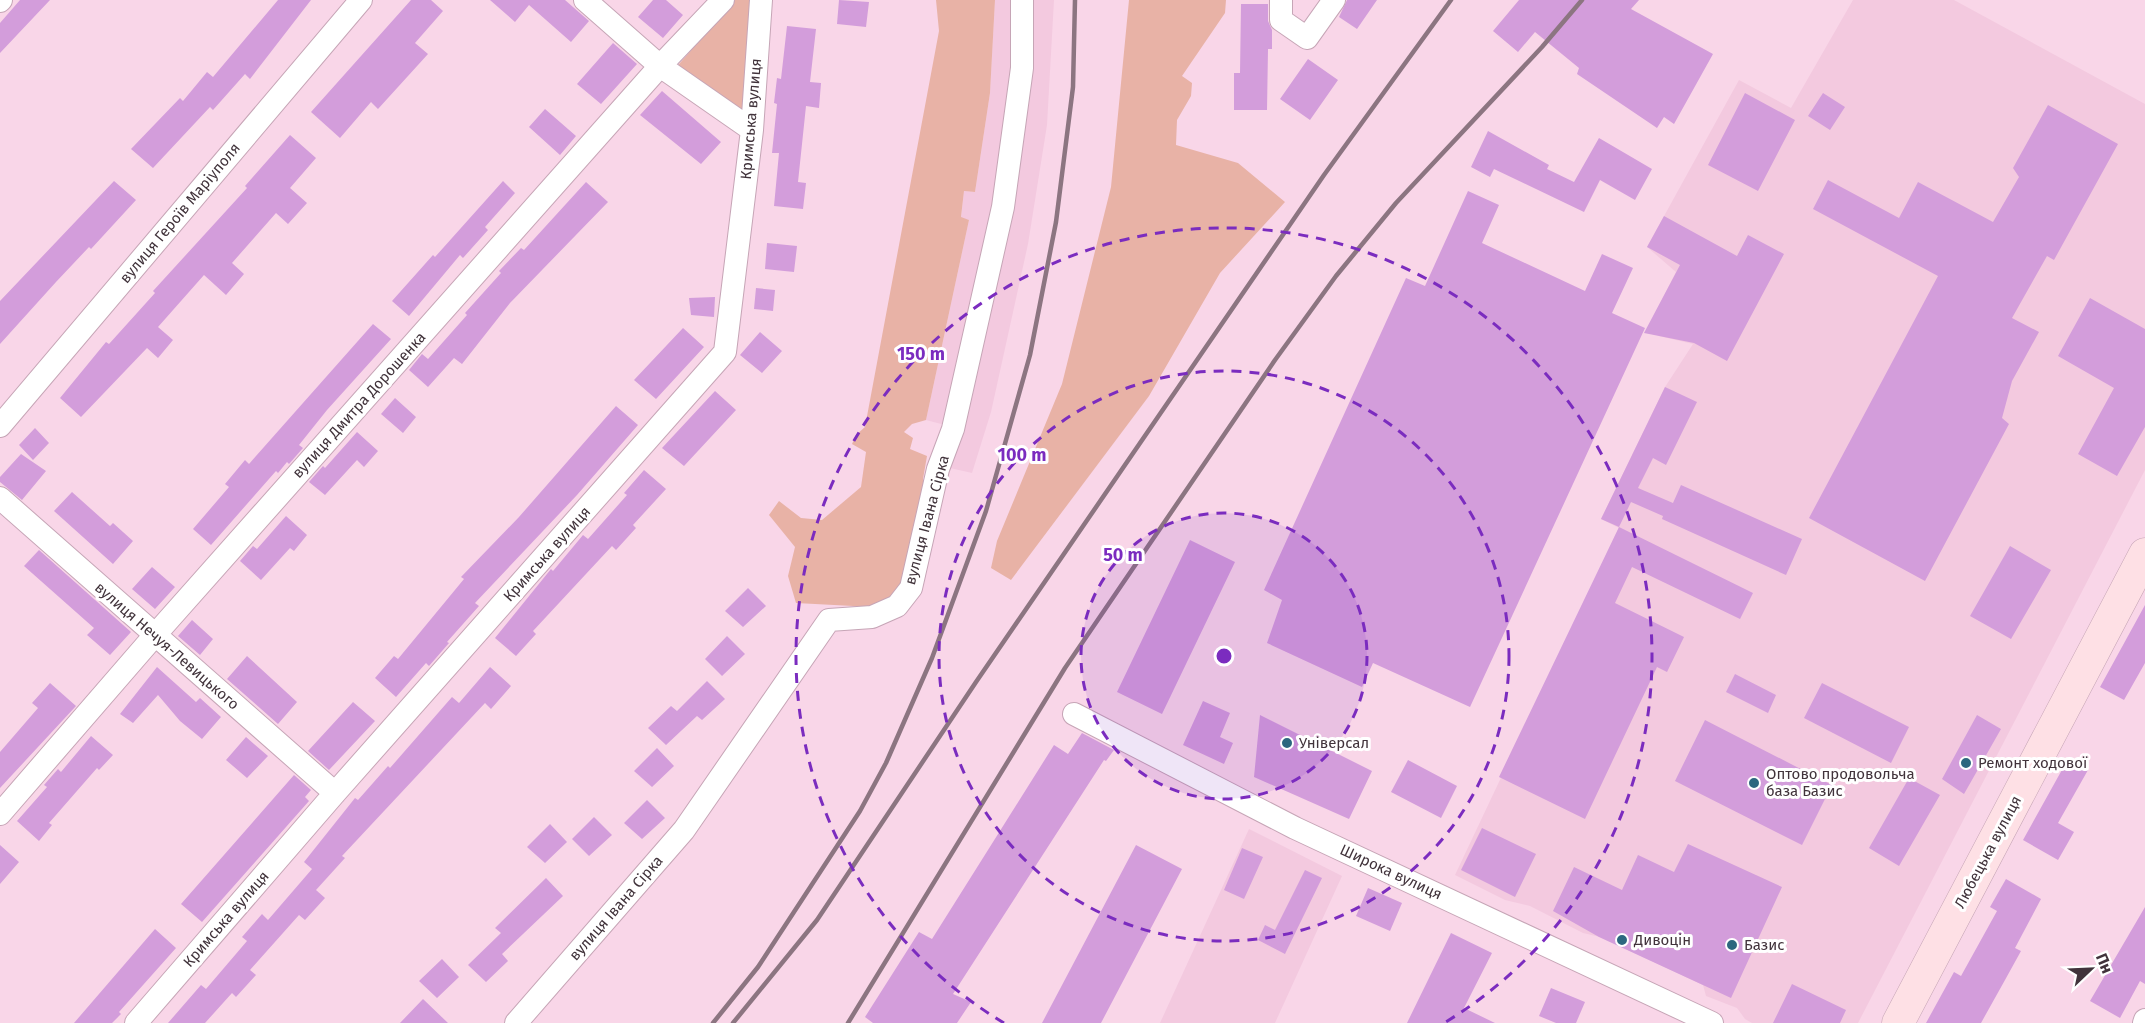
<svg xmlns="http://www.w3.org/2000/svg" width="2145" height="1023" viewBox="0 0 2145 1023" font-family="'Fira Sans',sans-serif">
	<rect width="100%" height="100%" fill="#f9d6e8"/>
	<path fill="#f3c9df" d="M 995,0 L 1016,0 L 1015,67 L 997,197 L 987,225 L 945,425 L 926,420 L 969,220 L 961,218 L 964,191 L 975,192 L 990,93 Z
		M 1031,0 L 1054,0 L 1047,125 L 1028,244 L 991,412 L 972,473 L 950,468 L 971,403 L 1006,239 Z
		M 1853,0 L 1954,0 L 2145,104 L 2145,470 L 1858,1023 L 1752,1023 L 1745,1019 L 1737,1008 L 1706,996 L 1703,985 L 1600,937 L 1583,933 L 1530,906 L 1505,900 L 1455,875 L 1619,528 L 1601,519 L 1665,387 L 1693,344 L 1659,336 L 1666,324 L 1653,317 L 1676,272 L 1647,247 L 1739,80 L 1791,108 Z
		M 1249,829 L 1342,876 L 1275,1023 L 1160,1023 Z"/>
	<path fill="#e8b2a6" d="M 735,0 L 756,0 L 746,115 L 666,79 Z
		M 936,0 L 995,0 L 990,93 L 975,192 L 964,191 L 961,217 L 969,220 L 926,420 L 912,424 L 904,432 L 913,438 L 910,449 L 927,456 L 923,479 L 929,494 L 909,569 L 896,593 L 872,607 L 796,603 L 788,576 L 795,547 L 769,515 L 779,501 L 801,518 L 822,520 L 861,487 L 866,452 L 852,444 L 856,435 L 865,427 L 939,31 Z
		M 1129,0 L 1226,0 L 1225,13 L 1182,76 L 1192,83 L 1191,96 L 1177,120 L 1176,145 L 1238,163 L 1285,202 L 1220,273 L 1149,396 L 1011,580 L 991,568 L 997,541 L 1062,384 L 1111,187 Z"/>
	<path fill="#d39ddb" d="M 20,0 L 50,0 L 0,53 L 0,23 Z
		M 278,0 L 311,0 L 250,79 L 245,74 L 213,110 L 210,107 L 153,168 L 131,149 L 180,98 L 183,101 L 207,72 L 213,77 Z
		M 411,0 L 431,0 L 443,11 L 415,43 L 428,54 L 378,109 L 371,102 L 340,138 L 311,112 Z
		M 490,0 L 565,0 L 589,21 L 571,42 L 529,5 L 515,22 Z
		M 653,0 L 666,0 L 683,15 L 663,38 L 638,17 Z
		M 839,0 L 869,2 L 866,27 L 837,24 Z
		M 1347,0 L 1377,0 L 1357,29 L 1339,17 Z
		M 1519,0 L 1639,0 L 1631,9 L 1713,54 L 1674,124 L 1664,117 L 1657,128 L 1577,74 L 1579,68 L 1535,32 L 1518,52 L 1493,31 Z
		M 1241,4 L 1268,4 L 1268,21 L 1272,30 L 1272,49 L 1268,49 L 1267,110 L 1234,110 L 1234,73 L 1240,73 Z
		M 787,26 L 816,29 L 810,82 L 821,83 L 819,108 L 806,106 L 798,182 L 806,183 L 803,209 L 774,206 L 779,153 L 772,153 L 777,104 L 774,103 L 777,78 L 781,79 Z
		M 613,43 L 637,64 L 601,104 L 577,84 Z
		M 1308,59 L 1338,80 L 1310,120 L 1280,99 Z
		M 662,91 L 721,142 L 701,164 L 640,115 Z
		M 1745,93 L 1795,120 L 1758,191 L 1708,165 Z
		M 1823,93 L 1845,107 L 1830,130 L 1808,116 Z
		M 2048,105 L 2118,144 L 2054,260 L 2047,256 L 2012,318 L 2039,332 L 2012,381 L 2002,418 L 2009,424 L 1925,581 L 1809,518 L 1938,276 L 1813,209 L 1828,180 L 1899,218 L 1918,182 L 1993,222 L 2019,177 L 2013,168 Z
		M 545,109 L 576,136 L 560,155 L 529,127 Z
		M 1488,131 L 1549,165 L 1547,169 L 1574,182 L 1599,138 L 1652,169 L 1635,200 L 1600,180 L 1584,212 L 1494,169 L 1490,177 L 1471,167 Z
		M 290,135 L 316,158 L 290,188 L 307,203 L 288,224 L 276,213 L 232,263 L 244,274 L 226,295 L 204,275 L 158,327 L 173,340 L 158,358 L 147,348 L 81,417 L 60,398 L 106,342 L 109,344 L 155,293 L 153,291 L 247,188 L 245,186 Z
		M 114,181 L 136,200 L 91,249 L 89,247 L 56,282 L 0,344 L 0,301 Z
		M 503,181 L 515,193 L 485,227 L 488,230 L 463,258 L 460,255 L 409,316 L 392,301 L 433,255 L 435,257 Z
		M 586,182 L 608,202 L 510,303 L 462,364 L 454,358 L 428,387 L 409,370 L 422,354 L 428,359 L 467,315 L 465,313 L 501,273 L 499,271 L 521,248 L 524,250 Z
		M 1468,191 L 1499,205 L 1482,243 L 1585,291 L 1602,254 L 1633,268 L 1612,313 L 1645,328 L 1470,707 L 1373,663 L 1362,687 L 1267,643 L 1282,600 L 1264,590 L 1406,278 L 1425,286 Z
		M 1664,216 L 1737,256 L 1748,235 L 1784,254 L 1727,361 L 1694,343 L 1644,333 L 1680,265 L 1647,247 Z
		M 767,243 L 797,246 L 794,272 L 765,269 Z
		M 756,288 L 775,290 L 773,311 L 754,309 Z
		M 715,297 L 714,317 L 691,315 L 689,298 Z
		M 2090,298 L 2145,329 L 2145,427 L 2117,476 L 2078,454 L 2114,388 L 2058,356 Z
		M 373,324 L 391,339 L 327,410 L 299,445 L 303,448 L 289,464 L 287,462 L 278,473 L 276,471 L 211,545 L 193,529 L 229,487 L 225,484 L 245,460 L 249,464 Z
		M 683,328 L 704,347 L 656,399 L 634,380 Z
		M 760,332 L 782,351 L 762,373 L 740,355 Z
		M 1665,387 L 1697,402 L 1666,465 L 1653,458 L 1638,488 L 1673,503 L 1681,485 L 1802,539 L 1786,575 L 1662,519 L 1663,516 L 1631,502 L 1619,527 L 1601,519 Z
		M 715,391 L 736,410 L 684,466 L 662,448 Z
		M 395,398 L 416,417 L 403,433 L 381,414 Z
		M 616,406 L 638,425 L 577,495 L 475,603 L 479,606 L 447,642 L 449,643 L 429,666 L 426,663 L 396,697 L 375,678 L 394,656 L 398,659 L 464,579 L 461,577 L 519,517 Z
		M 35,428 L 49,443 L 33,460 L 19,445 Z
		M 357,432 L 378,451 L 364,467 L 357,460 L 325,495 L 309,482 L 323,466 L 325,468 Z
		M 21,454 L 46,471 L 22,500 L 0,482 L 0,477 Z
		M 644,470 L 666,489 L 633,525 L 636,528 L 616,550 L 612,546 L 533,631 L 536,634 L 516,656 L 495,638 L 551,569 L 553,571 L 583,535 L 588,539 L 627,495 L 624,493 Z
		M 72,492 L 110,526 L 113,523 L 133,541 L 113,564 L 54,511 Z
		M 286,516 L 307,535 L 294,551 L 290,548 L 261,580 L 240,561 L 253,546 L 257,549 Z
		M 1619,527 L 1753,593 L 1740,619 L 1632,567 L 1615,603 L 1684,637 L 1667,672 L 1657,667 L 1585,819 L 1499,777 Z
		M 1190,540 L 1235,562 L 1162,714 L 1117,692 Z
		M 2010,546 L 2051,570 L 2011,639 L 1970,616 Z
		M 39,550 L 131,632 L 110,655 L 87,635 L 94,628 L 24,566 Z
		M 152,567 L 175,587 L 155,609 L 132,589 Z
		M 748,588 L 766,606 L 743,627 L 725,611 Z
		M 2145,605 L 2145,663 L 2124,700 L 2100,687 Z
		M 192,620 L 213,639 L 200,655 L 178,636 Z
		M 727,636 L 745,654 L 722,676 L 705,659 Z
		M 247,656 L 297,702 L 278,724 L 227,679 Z
		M 157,667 L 196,702 L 200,698 L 221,717 L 202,739 L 180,721 L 158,695 L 133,723 L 120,714 Z
		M 490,667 L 511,686 L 491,709 L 485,703 L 342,856 L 345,858 L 316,890 L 325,898 L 305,920 L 299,915 L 250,970 L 256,975 L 236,997 L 232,993 L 205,1023 L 168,1023 L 201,985 L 206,989 L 247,941 L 242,937 L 262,914 L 268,920 L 312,869 L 304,862 L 355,798 L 358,800 L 388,766 L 390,768 L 452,697 L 459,703 Z
		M 1735,674 L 1776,695 L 1768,713 L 1726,692 Z
		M 707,681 L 725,699 L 702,720 L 697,716 L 666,745 L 648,728 L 671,706 L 677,711 Z
		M 50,683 L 76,706 L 0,788 L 0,752 L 38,708 L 32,703 Z
		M 1822,683 L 1909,727 L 1891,763 L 1804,718 Z
		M 1203,701 L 1230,713 L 1220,737 L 1233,743 L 1224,764 L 1183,745 Z
		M 353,702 L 375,721 L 329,770 L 308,751 Z
		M 1260,715 L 1372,771 L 1349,819 L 1254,777 Z
		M 1977,715 L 2001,729 L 1964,794 L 1942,779 Z
		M 1705,720 L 1832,785 L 1802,845 L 1675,781 Z
		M 1082,733 L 1114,750 L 1106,761 L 1104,760 L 953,994 L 971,1002 L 957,1023 L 873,1023 L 865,1017 L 919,932 L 932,939 L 1054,745 L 1068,754 Z
		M 91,736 L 113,755 L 99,770 L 97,768 L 49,823 L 52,825 L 39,841 L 17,821 L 47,787 L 44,785 L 58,769 L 61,772 Z
		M 246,737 L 268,756 L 247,778 L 226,760 Z
		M 657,748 L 674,766 L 652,787 L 634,771 Z
		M 2068,759 L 2088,770 L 2058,823 L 2074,832 L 2058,860 L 2023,840 Z
		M 1408,760 L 1457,786 L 1441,818 L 1391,792 Z
		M 294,775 L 311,790 L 305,797 L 309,801 L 202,922 L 181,904 Z
		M 1909,778 L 1940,795 L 1899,866 L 1869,848 Z
		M 647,800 L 665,818 L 642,839 L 624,823 Z
		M 594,817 L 612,835 L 589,856 L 572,839 Z
		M 550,824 L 567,842 L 545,863 L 527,847 Z
		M 1482,828 L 1536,854 L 1515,897 L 1461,870 Z
		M 1688,844 L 1782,887 L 1731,998 L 1599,937 L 1553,911 L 1574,867 L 1622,890 L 1638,855 L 1674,872 Z
		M 0,845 L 19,862 L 0,884 Z
		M 1136,845 L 1182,869 L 1101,1023 L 1042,1023 Z
		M 1242,848 L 1263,857 L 1244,899 L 1224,890 Z
		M 1305,870 L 1322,878 L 1285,954 L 1258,940 L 1265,925 L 1275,930 Z
		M 546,878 L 563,896 L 502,954 L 508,961 L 486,982 L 468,965 L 501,933 L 495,928 Z
		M 2006,879 L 2041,899 L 2015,948 L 2021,951 L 2005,980 L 1981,1023 L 1926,1023 L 1954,972 L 1961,976 L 1997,911 L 1990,907 Z
		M 1368,888 L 1402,903 L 1390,931 L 1356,916 Z
		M 2145,907 L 2145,984 L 2140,981 L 2120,1018 L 2090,1001 Z
		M 155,929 L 176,948 L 119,1012 L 121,1014 L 112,1023 L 74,1023 Z
		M 1451,933 L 1492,953 L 1464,1008 L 1495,1023 L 1407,1023 Z
		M 442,959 L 459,977 L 437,998 L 419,981 Z
		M 1792,984 L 1846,1010 L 1840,1023 L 1773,1023 Z
		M 1551,988 L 1585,1002 L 1576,1023 L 1556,1023 L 1539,1016 Z
		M 423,999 L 448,1023 L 400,1023 Z"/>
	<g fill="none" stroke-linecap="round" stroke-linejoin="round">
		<g stroke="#c6a5b6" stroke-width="24">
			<path id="street" d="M 585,0 L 660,66 L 752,130
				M 1281,0 L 1281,20 L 1307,38 L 1334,0
				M 0,1 L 1,0
				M 0,426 L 361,0
				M 0,498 L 335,793
				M 1074,714 L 1295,828 L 1712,1023
				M 0,814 L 155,635 L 660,66 L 723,0
				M 136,1023 L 335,793 L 725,352 L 752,130 L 761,0
				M 516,1023 L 684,830 L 829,620 L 872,617 L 897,606 L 911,588 L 938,469 L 953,429 L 1003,207 L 1022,68 L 1022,0
				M 2144,1023 L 2145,1020"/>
		</g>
		<g stroke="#c6a5b6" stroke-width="33">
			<path id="secondary" d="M 1898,1023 L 2145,554"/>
		</g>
		<use href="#street" stroke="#fff" stroke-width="22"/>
		<use href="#secondary" stroke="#fee0e5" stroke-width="32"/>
		<path stroke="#8c7581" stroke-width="4.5" d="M 713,1023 L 758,967 L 860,811 L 886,763 L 932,658 L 986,511 L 1030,355 L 1056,222 L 1073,87 L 1075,0
			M 733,1023 L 817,920 L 976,682 L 1324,175 L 1451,0
			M 848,1023 L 1065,668 L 1275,360 L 1336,276 L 1396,203 L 1542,47 L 1582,0"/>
	</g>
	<circle cx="1224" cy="656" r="143" fill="#7b2cbf" fill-opacity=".12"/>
	<g fill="none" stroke="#7b2cbf" stroke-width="3" stroke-dasharray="10 8">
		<circle cx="1224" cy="656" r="143"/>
		<circle cx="1224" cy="656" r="285"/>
		<path d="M1004 1023A428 428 0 1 1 1444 1023"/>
	</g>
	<g fill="#2c677f" stroke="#fff" stroke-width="2">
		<circle cx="1287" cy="743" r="6"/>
		<circle cx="1966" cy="763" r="6"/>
		<circle cx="1754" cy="783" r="6"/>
		<circle cx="1622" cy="940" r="6"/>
		<circle cx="1732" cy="945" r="6"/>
	</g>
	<g text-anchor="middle" stroke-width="6" stroke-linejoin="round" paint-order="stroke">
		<g font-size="15" fill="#41333b" stroke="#fff">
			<text transform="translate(751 119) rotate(-85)" y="5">Кримська вулиця</text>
			<text transform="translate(180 213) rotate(-50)" y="5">вулиця Героїв Маріуполя</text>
			<text transform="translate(359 405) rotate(-48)" y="5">вулиця Дмитра Дорошенка</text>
			<text transform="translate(927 520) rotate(-75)" y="5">вулиця Івана Сірка</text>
			<text transform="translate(547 554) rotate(-48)" y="5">Кримська вулиця</text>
			<text transform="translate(167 646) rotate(41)" y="5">вулиця Нечуя-Левицького</text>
			<text transform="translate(1988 852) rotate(-62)" y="5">Любецька вулиця</text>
			<text transform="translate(1391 872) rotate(25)" y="5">Широка вулиця</text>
			<text transform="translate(616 908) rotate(-49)" y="5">вулиця Івана Сірка</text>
			<text transform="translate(226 919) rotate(-49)" y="5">Кримська вулиця</text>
		</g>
		<g font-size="15" fill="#41333b" stroke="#fff" text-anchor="start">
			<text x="1299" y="748">Універсал</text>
			<text x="1978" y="768">Ремонт ходової</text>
			<text x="1766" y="779">Оптово продовольча<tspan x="1766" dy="17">база Базис</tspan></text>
			<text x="1634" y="945">Дивоцін</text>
			<text x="1744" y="950">Базис</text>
		</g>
	</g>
	<circle cx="1224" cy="656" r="9" fill="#7b2cbf" stroke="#fff" stroke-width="3"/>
	<g font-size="18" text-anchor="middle" font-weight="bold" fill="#7b2cbf" stroke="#fff" stroke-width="6" stroke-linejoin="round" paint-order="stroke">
		<text x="921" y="360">150 m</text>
		<text x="1022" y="461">100 m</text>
		<text x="1123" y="561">50 m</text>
	</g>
	<g transform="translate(2091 969) rotate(67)" stroke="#ffffff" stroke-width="4.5" paint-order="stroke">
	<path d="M0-4.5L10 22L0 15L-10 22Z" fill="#41333b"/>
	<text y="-9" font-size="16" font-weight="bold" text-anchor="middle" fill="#41333b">Пн</text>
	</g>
</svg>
